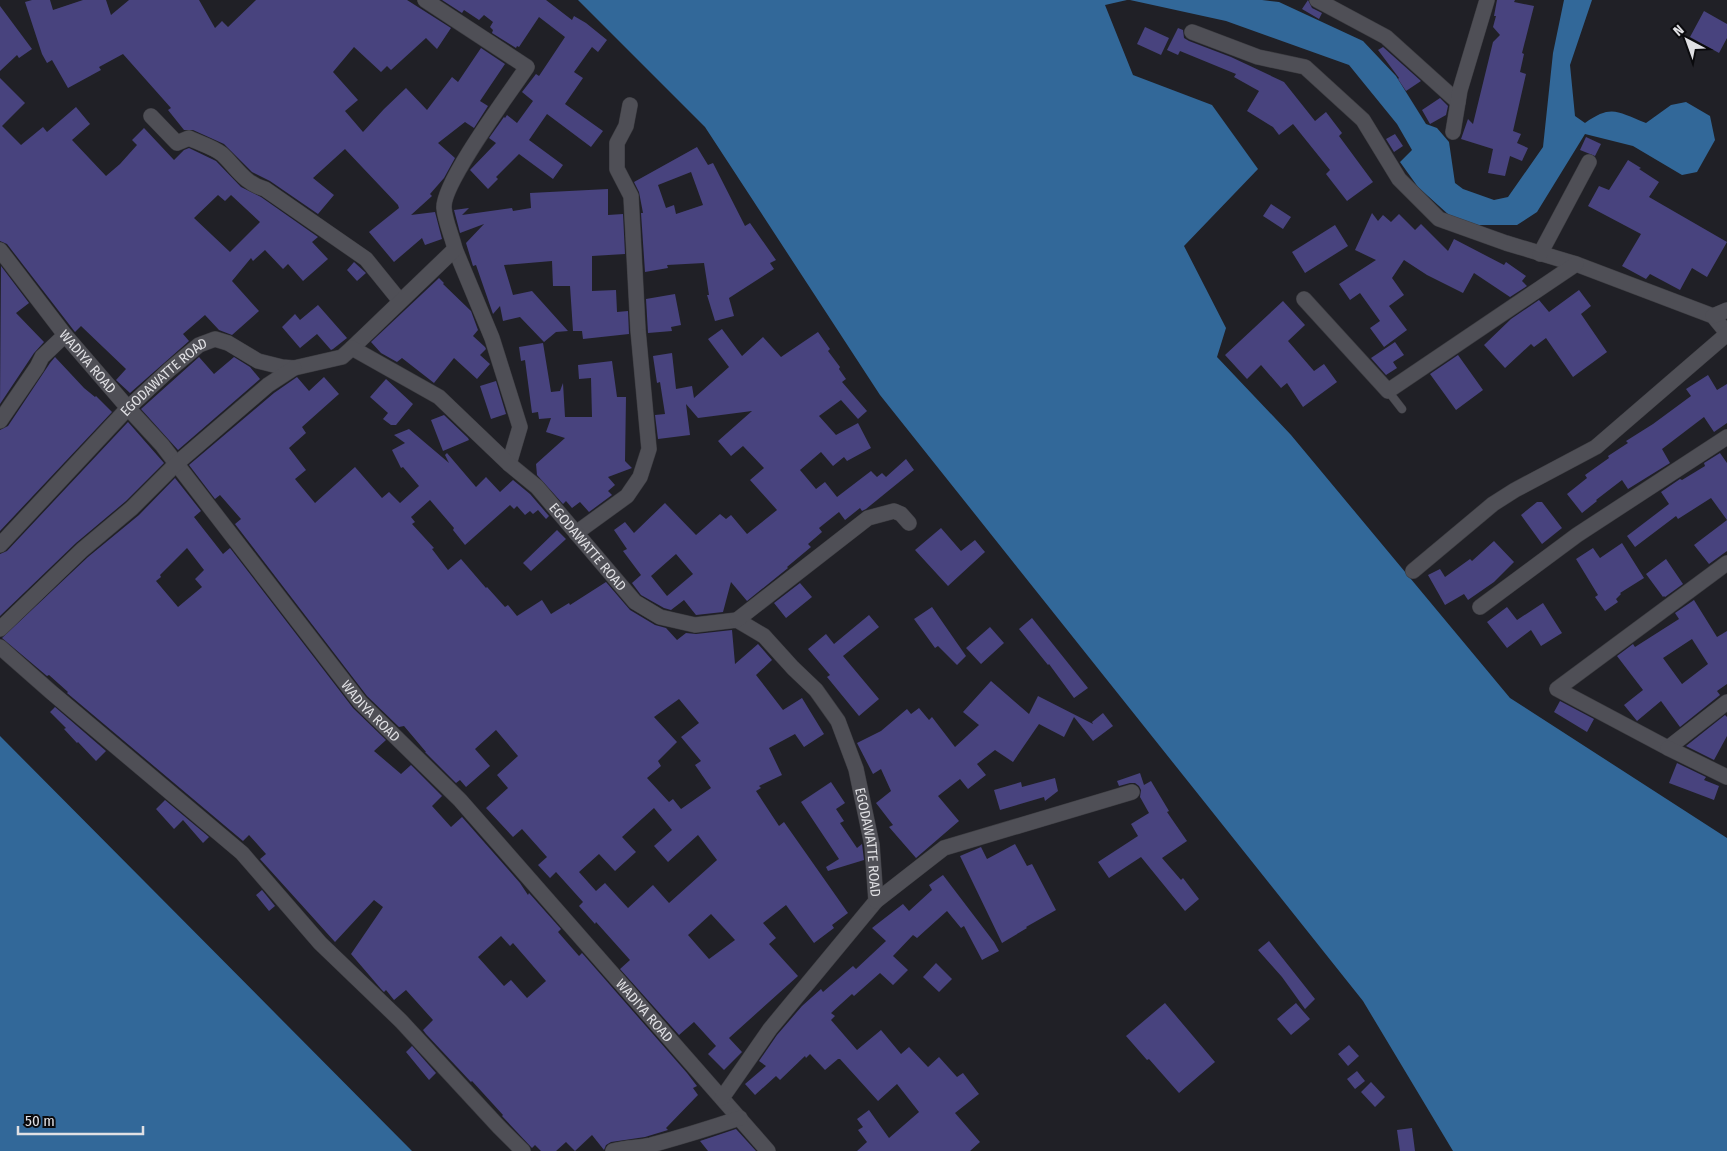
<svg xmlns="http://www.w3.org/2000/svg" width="1727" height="1151" viewBox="0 0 1727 1151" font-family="'Fira Sans Condensed',sans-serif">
	<rect width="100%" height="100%" fill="#202026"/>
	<path fill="#326899" d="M 578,0 L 1127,0 L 1105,5 L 1133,75 L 1212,105 L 1258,169 L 1184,246 L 1226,328 L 1217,357 L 1291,435 L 1510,698 L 1727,838 L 1727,1151 L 1453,1151 L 1363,1001 L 880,395 L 705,127 Z
		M 1130,0 L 1262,0 L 1279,2 L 1363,41 L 1396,76 L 1426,124 L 1437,128 L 1449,142 L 1455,183 L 1463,189 L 1494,200 L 1508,197 L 1543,147 L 1553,53 L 1564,0 L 1592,0 L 1570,65 L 1575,116 L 1585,123 C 1612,104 1617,112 1646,123 L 1671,105 L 1686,102 L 1710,116 L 1715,140 L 1697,172 L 1682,175 L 1633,146 L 1585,134 L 1537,212 L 1517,225 L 1477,225 L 1449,215 L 1418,187 L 1400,162 L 1412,150 L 1397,124 L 1349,65 L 1226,21 Z
		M 0,736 L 412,1151 L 0,1151 Z"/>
	<path fill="#48437e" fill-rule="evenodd" d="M 32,0 L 50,0 L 53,10 L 83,0 L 106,0 L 111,15 L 129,0 L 199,0 L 215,28 L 222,21 L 228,27 L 256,0 L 407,0 L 451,28 L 437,49 L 426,38 L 391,70 L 387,66 L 381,72 L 354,47 L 333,72 L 358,100 L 345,111 L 363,132 L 384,109 L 406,88 L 427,110 L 452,77 L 458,82 L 481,48 L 505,64 L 480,101 L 488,106 L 474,128 L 465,122 L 438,143 L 455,158 L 444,178 L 430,194 L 432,196 L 411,215 L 435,212 L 442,239 L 425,245 L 422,238 L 394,262 L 369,232 L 399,208 L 398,205 L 345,149 L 313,178 L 334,195 L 318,214 L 270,181 L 252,172 L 224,144 L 193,130 L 184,130 L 168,110 L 171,108 L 123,54 L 99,67 L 101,70 L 68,88 L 52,60 L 47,63 L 42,54 L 25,2 Z
		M 442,0 L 546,0 L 572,20 L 574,16 L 586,23 L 607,40 L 598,52 L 592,47 L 574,72 L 583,78 L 565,104 L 603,131 L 591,147 L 547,114 L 529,140 L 563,165 L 553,179 L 519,154 L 496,177 L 498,179 L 488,189 L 470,170 L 496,143 L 489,138 L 504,117 L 505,118 L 507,115 L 517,123 L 533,101 L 522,92 L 536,74 L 539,76 L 565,37 L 539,17 L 519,47 L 517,46 L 516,48 L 492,33 L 493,30 L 490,27 L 493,22 L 484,15 L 479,20 L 464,10 L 462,13 Z
		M 1308,0 L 1312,8 L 1322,13 L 1319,19 L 1302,9 Z
		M 1497,0 L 1515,0 L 1514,2 L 1534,6 L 1522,53 L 1524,54 L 1520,72 L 1526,74 L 1513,131 L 1521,134 L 1517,143 L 1528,148 L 1522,161 L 1510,156 L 1505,176 L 1488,173 L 1493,149 L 1461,139 L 1468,119 L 1473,124 L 1493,42 L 1500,35 L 1493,27 L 1496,16 L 1494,16 Z
		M 0,6 L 32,49 L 19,58 L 17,55 L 0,71 Z
		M 1704,11 L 1727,24 L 1727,38 L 1719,53 L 1690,37 Z
		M 1145,27 L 1169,38 L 1161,55 L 1137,44 Z
		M 1178,28 L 1183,30 L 1184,38 L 1189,41 L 1231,57 L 1284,82 L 1315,121 L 1326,112 L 1342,133 L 1339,136 L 1373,182 L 1347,201 L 1326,174 L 1330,170 L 1293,124 L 1279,135 L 1273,127 L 1247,111 L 1259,91 L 1234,77 L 1236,74 L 1180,51 L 1178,55 L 1167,50 Z
		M 1383,47 L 1421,81 L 1406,91 L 1398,79 L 1399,78 L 1378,50 Z
		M 0,78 L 25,103 L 2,126 L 21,145 L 43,127 L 47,132 L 76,107 L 90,124 L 72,140 L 106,176 L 120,164 L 137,145 L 132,140 L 144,128 L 174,160 L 184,150 L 189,148 L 216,161 L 241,187 L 261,197 L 318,237 L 312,242 L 328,259 L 303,281 L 288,264 L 283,269 L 265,250 L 253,261 L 251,258 L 232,281 L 259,311 L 232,335 L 219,330 L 205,315 L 183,334 L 189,341 L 130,393 L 116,380 L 126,369 L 81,326 L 75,332 L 7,244 L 0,241 ZM 218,195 L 225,201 L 231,195 L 260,222 L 230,252 L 194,218 Z
		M 1440,98 L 1448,106 L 1446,115 L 1430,124 L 1422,110 Z
		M 1395,134 L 1403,146 L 1394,152 L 1386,139 Z
		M 1586,137 L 1601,144 L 1595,156 L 1580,150 Z
		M 697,147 L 708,165 L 713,163 L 745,226 L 750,223 L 776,260 L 770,263 L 774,269 L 729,298 L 734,316 L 715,321 L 707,295 L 709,295 L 704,263 L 667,265 L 668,268 L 645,272 L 641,213 L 643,213 L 639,192 L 634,182 ZM 691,172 L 703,205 L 676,214 L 674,205 L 666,208 L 658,185 Z
		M 1628,160 L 1641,168 L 1639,169 L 1659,182 L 1649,197 L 1727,242 L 1707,277 L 1692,268 L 1680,290 L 1650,274 L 1646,279 L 1622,266 L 1641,234 L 1588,206 L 1599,186 L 1609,190 Z
		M 608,189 L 608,215 L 623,214 L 625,254 L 592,256 L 592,291 L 616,290 L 617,312 L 628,311 L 629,334 L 583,339 L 582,331 L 573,331 L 570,286 L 553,286 L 552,261 L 504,265 L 513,295 L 532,291 L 568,331 L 556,332 L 544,342 L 520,317 L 503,321 L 500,306 L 493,314 L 476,265 L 473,266 L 466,243 L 484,224 L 460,233 L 454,210 L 469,208 L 462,215 L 512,208 L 513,211 L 531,208 L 530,193 Z
		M 1271,204 L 1291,217 L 1283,229 L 1263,216 Z
		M 1372,213 L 1378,221 L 1383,215 L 1391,222 L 1399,214 L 1415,230 L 1421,224 L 1448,251 L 1454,239 L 1504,265 L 1506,262 L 1526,276 L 1522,281 L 1527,286 L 1510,297 L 1474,273 L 1463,293 L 1427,275 L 1404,260 L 1392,278 L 1404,295 L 1389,306 L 1407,330 L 1384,347 L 1370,328 L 1380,321 L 1360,293 L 1350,300 L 1339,284 L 1376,260 L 1355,250 Z
		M 1335,225 L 1348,246 L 1305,273 L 1292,252 Z
		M 354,262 L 366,273 L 357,281 L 347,270 Z
		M 1,266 L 29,303 L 16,313 L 44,342 L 34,353 L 0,404 Z
		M 439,278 L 444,283 L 443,284 L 471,311 L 478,330 L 473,336 L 485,347 L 486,349 L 480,355 L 490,364 L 477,379 L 454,358 L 434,383 L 402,358 L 397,362 L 381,353 L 371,342 Z
		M 1579,290 L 1591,306 L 1581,314 L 1607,352 L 1573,377 L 1546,338 L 1534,347 L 1531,344 L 1505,368 L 1484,345 L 1511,319 L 1539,300 L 1549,312 Z
		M 675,294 L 681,325 L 671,327 L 672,331 L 648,333 L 646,299 Z
		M 1283,301 L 1305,325 L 1288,341 L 1314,371 L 1324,364 L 1337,382 L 1303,407 L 1287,383 L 1281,388 L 1261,365 L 1247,379 L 1225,355 Z
		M 318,305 L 347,338 L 333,349 L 331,350 L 317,334 L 300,348 L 282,327 L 295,314 L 300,320 Z
		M 722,329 L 742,356 L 763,337 L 781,357 L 818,332 L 830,349 L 828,351 L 840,367 L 839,369 L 846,379 L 842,382 L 867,411 L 858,419 L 841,400 L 819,416 L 836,435 L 858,423 L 871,448 L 847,461 L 844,457 L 833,466 L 821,452 L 800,470 L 816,489 L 825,482 L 837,497 L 871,471 L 877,477 L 882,473 L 886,477 L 906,459 L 914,470 L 866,509 L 862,511 L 860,508 L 845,520 L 839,512 L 819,528 L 822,532 L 808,544 L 811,547 L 787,567 L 788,568 L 747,601 L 731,582 L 723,612 L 696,615 L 684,600 L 671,610 L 664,608 L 641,595 L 632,583 L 641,575 L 623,551 L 627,549 L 614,530 L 625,522 L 634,533 L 665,503 L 696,535 L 720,514 L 726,519 L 731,515 L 747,534 L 777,510 L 750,480 L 764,468 L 743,446 L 731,456 L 718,441 L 752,411 L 698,418 L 686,404 L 690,435 L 658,439 L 655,415 L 665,414 L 660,382 L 657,383 L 653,356 L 672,353 L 676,389 L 692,386 L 694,398 L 729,367 L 708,339 ZM 676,554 L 693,574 L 667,596 L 651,576 Z
		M 1395,342 L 1404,355 L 1393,362 L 1397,368 L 1386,375 L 1371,358 Z
		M 543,343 L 551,392 L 560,391 L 563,383 L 565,417 L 592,417 L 591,378 L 579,379 L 578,365 L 612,361 L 617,397 L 626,397 L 625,461 L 632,468 L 608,477 L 615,485 L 608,491 L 612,495 L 589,512 L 580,502 L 572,508 L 566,501 L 563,504 L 537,475 L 536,464 L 565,438 L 546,432 L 551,418 L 539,419 L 538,412 L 532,413 L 525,360 L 521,361 L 519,347 Z
		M 1458,355 L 1483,390 L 1456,410 L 1430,374 Z
		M 55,357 L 84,388 L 95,397 L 96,396 L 112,412 L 0,531 L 0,430 L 8,426 L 50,363 Z
		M 199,357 L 214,374 L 234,357 L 250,367 L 260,379 L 178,450 L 141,409 Z
		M 1708,375 L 1717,390 L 1727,384 L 1727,423 L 1714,432 L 1704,417 L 1662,449 L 1670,463 L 1628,489 L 1622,480 L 1596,500 L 1597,501 L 1582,513 L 1567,494 L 1587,478 L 1585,475 L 1609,458 L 1608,456 L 1628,443 L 1626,441 L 1653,424 L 1691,396 L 1686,389 Z
		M 297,377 L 309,391 L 324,377 L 339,394 L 302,427 L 306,433 L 289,448 L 306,470 L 295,479 L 315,503 L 355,467 L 382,498 L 389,492 L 400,503 L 419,486 L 403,467 L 401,468 L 392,450 L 405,443 L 394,435 L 409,429 L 449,463 L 445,455 L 447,453 L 476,487 L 486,477 L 500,492 L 513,480 L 530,494 L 549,516 L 546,519 L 538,510 L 533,514 L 530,511 L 525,515 L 517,506 L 514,509 L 510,505 L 465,545 L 453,530 L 454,528 L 430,500 L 411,517 L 415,522 L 412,524 L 434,548 L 432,549 L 448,570 L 461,559 L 486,588 L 487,587 L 505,607 L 508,605 L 517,616 L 542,600 L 551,614 L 569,603 L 570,605 L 606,582 L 630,610 L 655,625 L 666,628 L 677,640 L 686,633 L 696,634 L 732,630 L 735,664 L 758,644 L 772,660 L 756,675 L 783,710 L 802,698 L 824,734 L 804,747 L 795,734 L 769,748 L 782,775 L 759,786 L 761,788 L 756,791 L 779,826 L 784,822 L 848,913 L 832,925 L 834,928 L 814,943 L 786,905 L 763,923 L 776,938 L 769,944 L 798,976 L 729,1038 L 742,1052 L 724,1070 L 708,1054 L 716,1046 L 694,1022 L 679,1035 L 620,969 L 630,960 L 596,922 L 595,924 L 579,906 L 583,902 L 556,872 L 550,878 L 538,865 L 547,857 L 522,829 L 513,837 L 486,808 L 508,788 L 497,775 L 518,756 L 496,730 L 475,749 L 490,766 L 466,787 L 460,780 L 456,783 L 425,752 L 426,752 L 404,726 L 399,727 L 367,696 L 235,524 L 241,519 L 220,495 L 215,499 L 189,465 L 274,393 ZM 679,699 L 699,723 L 681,737 L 701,761 L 695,765 L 711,788 L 681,809 L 673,799 L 669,802 L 647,778 L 661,766 L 658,761 L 677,742 L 654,717 ZM 654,808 L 672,830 L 654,846 L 668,862 L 698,835 L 717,860 L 669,903 L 653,885 L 628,908 L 605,883 L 596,891 L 579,872 L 599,854 L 615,871 L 636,852 L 622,837 ZM 711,914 L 735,940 L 709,959 L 688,935 Z
		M 386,379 L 413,404 L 396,425 L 391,425 L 383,419 L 388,413 L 370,397 Z
		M 496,381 L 506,414 L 491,419 L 480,386 Z
		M 444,415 L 468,438 L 469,440 L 443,451 L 431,420 Z
		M 128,422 L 164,463 L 126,501 L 76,543 L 0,616 L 0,554 L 7,551 Z
		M 1720,453 L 1727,463 L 1727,520 L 1711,498 L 1678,519 L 1676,516 L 1635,547 L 1627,536 L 1669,504 L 1661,492 L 1680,479 L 1682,480 L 1705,466 L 1704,463 Z
		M 175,478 L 201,511 L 194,517 L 223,554 L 230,548 L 353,708 L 386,740 L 374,751 L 401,774 L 411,765 L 442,796 L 432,806 L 451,827 L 462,817 L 520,883 L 528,895 L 529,893 L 561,929 L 558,932 L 579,956 L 582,953 L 687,1073 L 697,1086 L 693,1088 L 698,1095 L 666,1128 L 668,1130 L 645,1137 L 611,1142 L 606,1145 L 604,1150 L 592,1135 L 575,1151 L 566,1142 L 556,1151 L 541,1151 L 535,1145 L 532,1148 L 502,1116 L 503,1115 L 472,1081 L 471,1082 L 426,1034 L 423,1030 L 433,1020 L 406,990 L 394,1000 L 386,990 L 384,992 L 381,989 L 351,954 L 383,907 L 374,900 L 335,942 L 260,859 L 266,854 L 249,835 L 243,841 L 67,693 L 68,692 L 49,675 L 47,676 L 2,638 L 88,557 L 139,515 ZM 187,548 L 204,570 L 195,579 L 202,587 L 178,607 L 156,581 L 161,577 L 160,575 ZM 501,936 L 510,946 L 513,943 L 546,981 L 527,998 L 511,980 L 504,986 L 478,957 Z
		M 1537,502 L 1542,502 L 1562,528 L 1542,544 L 1521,515 Z
		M 1727,520 L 1727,551 L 1709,564 L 1694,545 Z
		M 941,528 L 961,551 L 975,540 L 985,552 L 948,586 L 915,550 Z
		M 557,530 L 566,539 L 531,571 L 523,563 Z
		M 1494,541 L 1514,562 L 1494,582 L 1468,600 L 1464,594 L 1445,605 L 1428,575 L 1440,569 L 1445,577 L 1470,559 L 1472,561 Z
		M 1622,543 L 1644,578 L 1620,593 L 1621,594 L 1616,599 L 1618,602 L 1605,611 L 1595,597 L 1598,595 L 1576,559 L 1593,548 L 1600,558 Z
		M 1666,559 L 1683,584 L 1665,597 L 1664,596 L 1663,597 L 1646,574 Z
		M 800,583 L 812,597 L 786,618 L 774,603 Z
		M 1694,600 L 1717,637 L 1727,631 L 1727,684 L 1717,691 L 1720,695 L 1680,727 L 1661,701 L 1637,721 L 1624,705 L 1643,690 L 1617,656 L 1633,644 L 1635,647 L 1679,619 L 1675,613 ZM 1692,639 L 1708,664 L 1682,684 L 1663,658 Z
		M 1543,603 L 1562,633 L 1541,646 L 1531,630 L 1507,648 L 1487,622 L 1507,607 L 1517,620 Z
		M 932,607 L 966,656 L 957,665 L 938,646 L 935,648 L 914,619 Z
		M 869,615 L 879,627 L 843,656 L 879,699 L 859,716 L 827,677 L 830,675 L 808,649 L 826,634 L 834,644 Z
		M 1032,618 L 1088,688 L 1074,698 L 1049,664 L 1048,665 L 1019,629 Z
		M 990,627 L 1004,643 L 981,664 L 966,648 Z
		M 991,681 L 1029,714 L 1038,696 L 1093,724 L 1092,722 L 1103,713 L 1113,726 L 1093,741 L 1074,717 L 1064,737 L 1039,724 L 1013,762 L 995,750 L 977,764 L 986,775 L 968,789 L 960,779 L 938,796 L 959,821 L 916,858 L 889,827 L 893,825 L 876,803 L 891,791 L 881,769 L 873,774 L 857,743 L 881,731 L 907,709 L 911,714 L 919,708 L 929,720 L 932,717 L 955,747 L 979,725 L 963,712 Z
		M 1560,701 L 1594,719 L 1587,732 L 1554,712 Z
		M 55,707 L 106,751 L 96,761 L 78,742 L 77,743 L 64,729 L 66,728 L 50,712 Z
		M 1725,715 L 1727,717 L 1727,736 L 1714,760 L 1686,746 Z
		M 1677,763 L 1706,777 L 1704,780 L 1719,786 L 1714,800 L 1669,783 Z
		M 1140,773 L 1144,785 L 1151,781 L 1169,811 L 1167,812 L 1187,841 L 1162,858 L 1181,880 L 1183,878 L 1199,899 L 1185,911 L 1141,857 L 1109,878 L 1098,862 L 1138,836 L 1131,824 L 1149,813 L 1140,797 L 1141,790 L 1139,786 L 1135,783 L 1130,783 L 1119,786 L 1117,781 Z
		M 1055,778 L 1058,791 L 1045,801 L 1044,797 L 1000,810 L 994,790 L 1021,782 L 1022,787 Z
		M 831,782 L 845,803 L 836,809 L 844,821 L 840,823 L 857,848 L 862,844 L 864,860 L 828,871 L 826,867 L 839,859 L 801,802 Z
		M 165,800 L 209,837 L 203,843 L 183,820 L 174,829 L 156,809 Z
		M 1015,844 L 1027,866 L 1032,864 L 1056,910 L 1026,927 L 1027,928 L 1002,943 L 960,856 L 981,847 L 987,859 Z
		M 943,875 L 994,942 L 999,951 L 982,960 L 964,926 L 961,928 L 947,911 L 917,938 L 913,935 L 893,956 L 908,970 L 893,985 L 880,973 L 854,996 L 852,994 L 831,1013 L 835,1016 L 831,1020 L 857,1050 L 881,1030 L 901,1054 L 909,1047 L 928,1067 L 939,1057 L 957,1077 L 963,1073 L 979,1094 L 955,1113 L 980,1142 L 970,1151 L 857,1151 L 867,1142 L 858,1130 L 863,1127 L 857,1119 L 869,1110 L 889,1138 L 919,1112 L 897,1084 L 878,1101 L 840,1059 L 838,1059 L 825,1070 L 810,1054 L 806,1058 L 805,1056 L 780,1080 L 776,1076 L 755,1095 L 745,1084 L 766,1066 L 759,1061 L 777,1035 L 802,1006 L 821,989 L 823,992 L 853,966 L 856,969 L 886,941 L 872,928 L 903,904 L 909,911 L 932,890 L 929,885 Z
		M 262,890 L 275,906 L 269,911 L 256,895 Z
		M 1269,941 L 1315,999 L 1305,1009 L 1282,977 L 1258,950 Z
		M 936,963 L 952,979 L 939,992 L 923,977 Z
		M 1165,1003 L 1215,1062 L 1179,1093 L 1149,1059 L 1147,1060 L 1126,1036 Z
		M 1296,1003 L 1310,1019 L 1291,1035 L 1277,1019 Z
		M 1349,1045 L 1359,1056 L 1348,1066 L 1338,1054 Z
		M 412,1046 L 436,1073 L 429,1080 L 406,1052 Z
		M 1357,1071 L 1365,1081 L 1355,1089 L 1347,1079 Z
		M 1371,1082 L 1385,1097 L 1375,1107 L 1361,1092 Z
		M 1412,1128 L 1415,1151 L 1400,1151 L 1397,1130 Z
		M 736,1129 L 756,1151 L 708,1151 L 700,1141 Z"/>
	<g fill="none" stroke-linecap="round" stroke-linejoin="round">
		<g stroke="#3d3d42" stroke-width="9">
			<path id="service" d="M 1388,391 L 1402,409"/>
		</g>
		<g stroke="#3d3d42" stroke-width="16">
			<g id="minor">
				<path d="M 1317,0 L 1386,37 L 1458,102"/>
				<path d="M 1192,32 L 1258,57 L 1305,67 L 1363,120 L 1399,179 L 1439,219 L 1506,243 L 1576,264 L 1713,316 L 1727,333"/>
				<path d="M 151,116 L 177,143 L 189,138 C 199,143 213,147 222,154 C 236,167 245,184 265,189 L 366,259 L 400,301"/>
				<path d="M 1453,132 L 1460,90 L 1487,0"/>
				<path d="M 455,249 L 492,338 L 520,427 L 509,464"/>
				<path id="s1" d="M 0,250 L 65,335 L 128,408 L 162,445 L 360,702 L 460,800 L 768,1151"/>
				<path d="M 1540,254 L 1589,162"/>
				<path d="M 1304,299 L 1388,391 L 1576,264"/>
				<path d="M 1713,316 L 1727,310"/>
				<path d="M 352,348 L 455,249 C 452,236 445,221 444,208 C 442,183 511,91 527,67 L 425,0"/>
				<path d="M 0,421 L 37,367 L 42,357 L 65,335"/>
				<path d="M 576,533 L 627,496 L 640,477 L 649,449 L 638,330 L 631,196 L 617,169 L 617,143 L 626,126 L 630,105"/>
				<path id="s2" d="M 0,545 L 128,408 L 169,370 L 199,345 L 215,339 L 228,343 L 258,361 L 282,367 L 294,368 L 342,357 L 352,348 L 439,397 L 509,464 L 537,487 L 635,602 L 660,617 L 695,625 L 737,620 L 764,636 L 793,668 L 816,690 L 838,721 L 856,769 L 872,845 L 876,901 L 770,1029 L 722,1098"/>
				<path d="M 1727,563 L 1557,689 L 1668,748 L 1727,702"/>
				<path d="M 1413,571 L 1493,504 L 1515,490 L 1596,447 L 1727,334"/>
				<path d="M 1480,607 L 1577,535 L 1727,437"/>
				<path d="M 737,620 L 868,518 L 894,511 L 901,514 L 909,523"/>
				<path d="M 0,629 L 82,550 L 132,508 L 176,464 L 268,385 L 294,368"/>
				<path d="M 0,647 L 51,692 L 242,853 L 320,943 L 401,1021 L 499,1127 L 523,1151"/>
				<path d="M 1668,748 L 1727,777"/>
				<path d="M 876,901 L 944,848 L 1132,792"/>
				<path d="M 613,1151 C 626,1147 638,1148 651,1145 C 681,1137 710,1128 740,1118"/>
			</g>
		</g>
		<use href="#service" stroke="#4f4f56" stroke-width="8"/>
		<use href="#minor" stroke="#4f4f56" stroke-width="15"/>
	</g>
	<g text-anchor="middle" stroke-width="4" stroke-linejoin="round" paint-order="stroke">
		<g font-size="14" fill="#e0e0e4" stroke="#0a0a0d">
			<text dy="5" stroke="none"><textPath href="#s1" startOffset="142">WADIYA ROAD</textPath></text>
			<text dy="5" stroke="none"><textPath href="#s2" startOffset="235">EGODAWATTE ROAD</textPath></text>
			<text dy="5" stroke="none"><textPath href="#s2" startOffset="759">EGODAWATTE ROAD</textPath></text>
			<text dy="5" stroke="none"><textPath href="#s1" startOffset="592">WADIYA ROAD</textPath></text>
			<text dy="5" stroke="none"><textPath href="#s2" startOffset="1209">EGODAWATTE ROAD</textPath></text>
			<text dy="5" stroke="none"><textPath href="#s1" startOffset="998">WADIYA ROAD</textPath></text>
		</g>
	</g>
	<g transform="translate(1687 40) rotate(319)" stroke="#0a0a0d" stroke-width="4" paint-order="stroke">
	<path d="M0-4L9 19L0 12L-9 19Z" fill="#e0e0e4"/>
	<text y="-8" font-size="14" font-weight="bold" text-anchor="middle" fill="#e0e0e4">N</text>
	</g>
	<path d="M18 1126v8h125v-8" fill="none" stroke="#e0e0e4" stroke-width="2.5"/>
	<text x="25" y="1126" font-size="15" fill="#e0e0e4" stroke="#0a0a0d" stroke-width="4" paint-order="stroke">50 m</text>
</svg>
